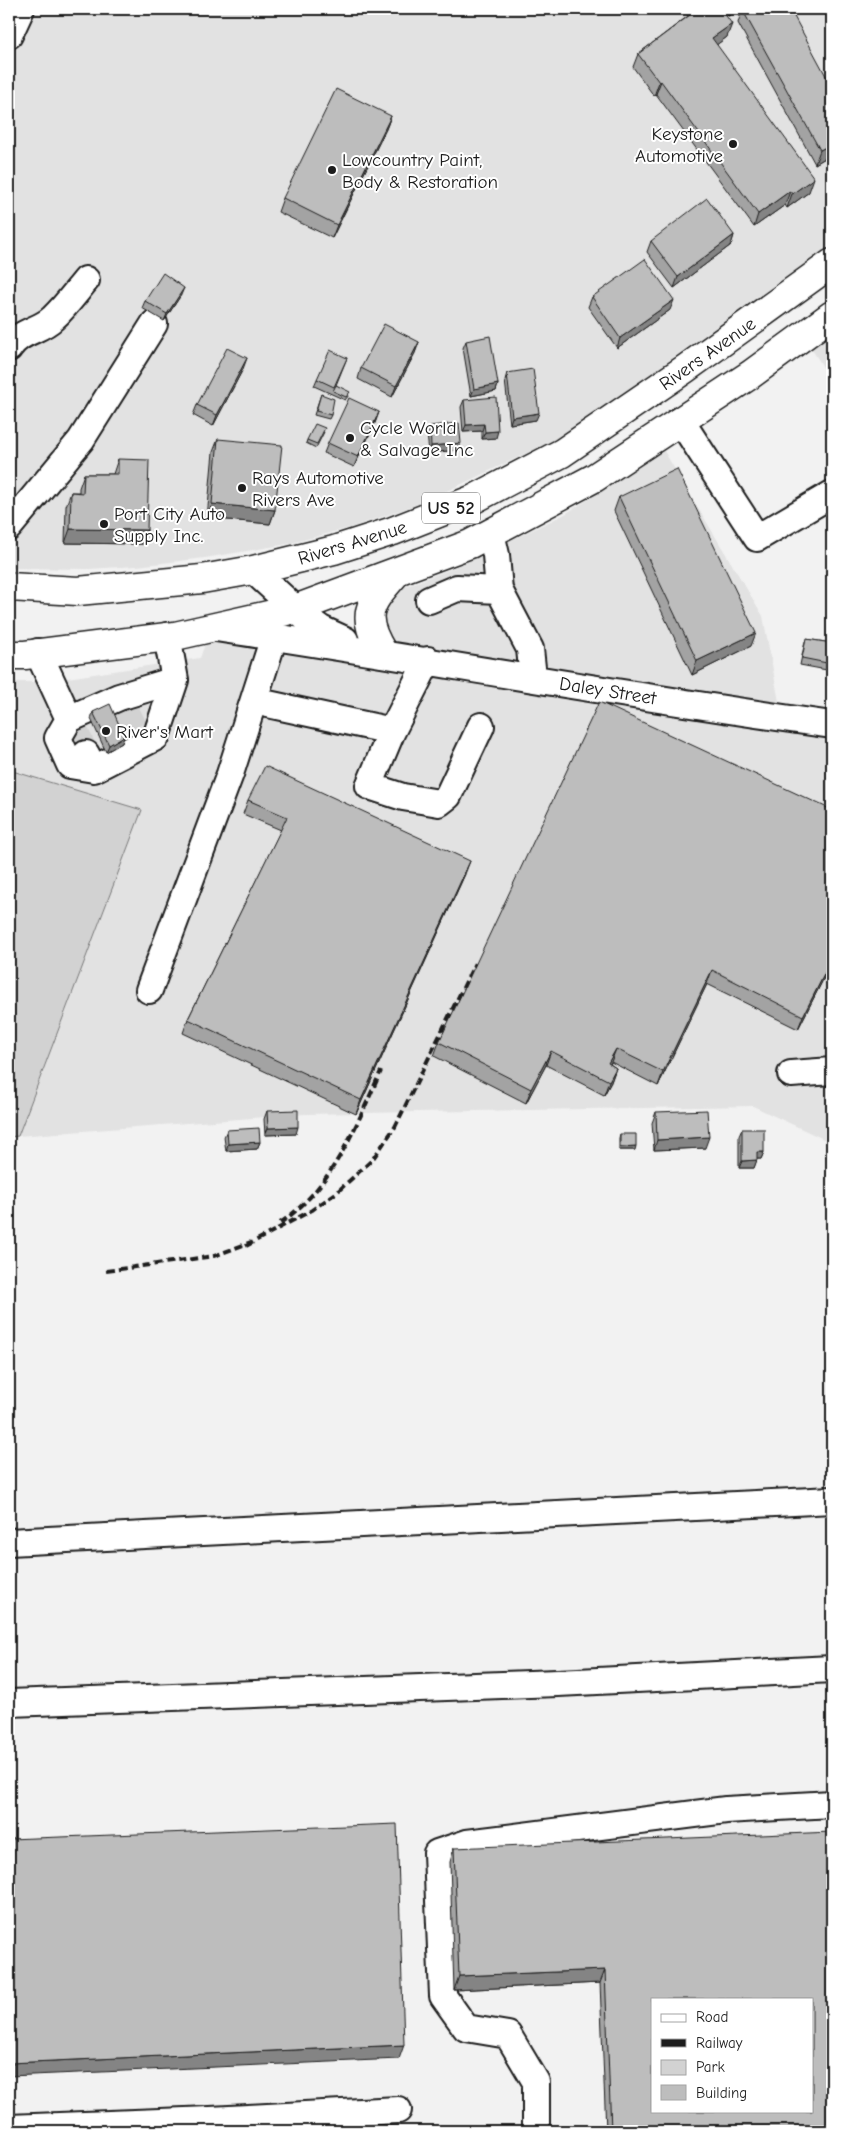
<svg xmlns="http://www.w3.org/2000/svg" width="841" height="2140" viewBox="0 0 841 2140" font-family="'Comic Neue',sans-serif">
	<rect width="100%" height="100%" fill="#f2f2f2"/>
	<filter id="ink" filterUnits="userSpaceOnUse"><feTurbulence type="fractalNoise" baseFrequency=".02" numOctaves="2"/><feDisplacementMap in="SourceGraphic" scale="10" xChannelSelector="R" yChannelSelector="G"/><feConvolveMatrix kernelMatrix="1 2 1 2 8 2 1 2 1" color-interpolation-filters="sRGB"/></filter>
	<g filter="url(#ink)">
		<path fill="#e2e2e2" d="M 9,9 L 832,9 L 832,244 L 565,435 L 424,502 L 353,527 L 288,544 L 205,558 L 137,566 L 89,569 L 9,568 Z
			M 832,332 L 832,381 L 811,348 Z
			M 664,451 L 763,616 L 782,718 L 403,656 L 387,632 L 383,619 L 384,606 L 401,588 L 453,568 L 565,514 Z
			M 211,628 L 832,728 L 832,1143 L 753,1106 L 305,1114 L 18,1136 L 142,810 L 9,770 L 9,682 L 41,682 L 200,658 Z"/>
		<path fill="#d2d2d2" stroke="#777" d="M 9,770 L 142,810 L 18,1136 L 9,1137 Z"/>
		<g fill="none" stroke-linecap="round" stroke-linejoin="round">
			<path stroke="#d2d2d2" stroke-width="26" stroke-dasharray="26 13" stroke-linecap="butt" d="M 123,705 L 135,728
				M 74,729 L 86,754"/>
			<g stroke="#1c1c1c" stroke-width="30">
				<path id="minor" d="M 9,35 L 21,9
					M 9,348 C 19,331 40,331 53,318 C 65,307 76,292 86,280
					M 681,421 L 757,538 L 832,494
					M 9,527 L 81,440 L 154,324
					M 491,533 L 496,555 L 499,590 L 530,649 L 533,677
					M 253,570 L 302,615 L 321,629 L 345,640
					M 429,600 L 457,588 L 499,590
					M 216,628 C 421,659 626,696 832,725
					M 38,652 L 69,719 L 119,697 L 175,680 L 167,636
					M 254,701 L 392,731 L 428,660
					M 69,719 L 58,738 L 70,765 L 94,769
					M 392,731 L 369,786 L 403,797 L 439,803 L 448,796 L 481,726
					M 86,754 L 94,769 L 156,737 L 175,680
					M 149,990 L 230,774 L 274,637
					M 791,1074 L 832,1071
					M 9,1542 L 832,1500
					M 9,1703 L 558,1683 L 832,1669
					M 9,2128 L 210,2120 L 398,2110
					M 536,2131 L 536,2082 L 508,2035 L 466,2028 L 443,1996 L 437,1853 L 467,1843 L 726,1810 L 832,1804"/>
			</g>
			<g stroke="#1c1c1c" stroke-width="31">
				<path id="major" d="M 9,587 L 78,591 L 202,579 L 253,570 L 334,550 L 393,531 L 474,499 L 562,453 L 685,369 L 832,263
					M 383,653 C 359,614 369,604 397,572
					M 9,655 L 25,655 L 175,636 L 295,609 L 470,544 L 594,478 L 750,375 L 832,315"/>
			</g>
			<use href="#minor" stroke="#fff" stroke-width="26"/>
			<use href="#major" stroke="#fff" stroke-width="28"/>
			<path stroke="#1c1c1c" stroke-width="4" stroke-dasharray="8 4" stroke-linecap="butt" d="M 280,1223 C 332,1188 356,1126 381,1071
				M 246,1246 L 312,1210 L 336,1193 L 372,1160 L 395,1127 L 475,963
				M 106,1271 L 214,1256 L 251,1242"/>
		</g>
		<path fill="#a3a3a3" stroke="#1c1c1c" d="M 687,9 L 721,9 L 727,37 L 716,45 L 809,192 L 787,208 L 785,205 L 754,227 L 656,94 L 654,96 L 633,67 L 638,54 L 688,16 L 686,13 Z
			M 724,9 L 742,9 L 728,16 Z
			M 742,9 L 832,154 L 815,164 L 738,23 Z
			M 391,116 L 386,129 L 332,238 L 278,212 L 283,198 Z
			M 734,235 L 731,245 L 674,288 L 647,252 L 651,241 Z
			M 181,295 L 164,321 L 142,308 L 145,301 Z
			M 592,297 L 670,310 L 617,348 L 588,307 Z
			M 466,341 L 498,384 L 496,391 L 471,396 L 463,348 Z
			M 419,342 L 415,353 L 392,397 L 358,379 L 361,368 Z
			M 347,358 L 336,385 L 349,395 L 345,400 L 314,386 L 317,379 Z
			M 243,369 L 213,426 L 193,415 L 197,405 Z
			M 832,371 L 832,380 L 830,377 Z
			M 507,373 L 536,420 L 510,424 L 505,380 Z
			M 321,394 L 331,415 L 329,419 L 314,415 Z
			M 464,400 L 496,438 L 482,439 L 482,431 L 463,432 L 461,407 Z
			M 379,412 L 375,423 L 354,467 L 324,453 L 328,443 Z
			M 430,426 L 458,450 L 429,453 L 427,433 Z
			M 324,432 L 316,448 L 306,443 L 307,440 Z
			M 218,439 L 275,510 L 270,524 L 207,518 L 213,452 Z
			M 118,459 L 147,530 L 143,544 L 65,543 L 66,506 L 71,492 L 79,492 L 79,488 L 84,474 L 113,474 Z
			M 619,497 L 751,646 L 692,675 L 614,511 Z
			M 806,639 L 832,643 L 832,671 L 800,665 L 804,646 Z
			M 93,712 L 124,736 L 122,743 L 106,752 L 91,719 Z
			M 248,800 L 465,874 L 356,1114 L 183,1033 L 188,1019 L 281,830 L 243,814 Z
			M 832,810 L 832,962 L 798,1029 L 707,984 L 658,1086 L 611,1062 L 610,1064 L 616,1068 L 611,1082 L 604,1095 L 546,1065 L 526,1103 L 434,1056 L 439,1042 Z
			M 267,1111 L 296,1134 L 265,1135 L 264,1119 Z
			M 656,1112 L 705,1148 L 654,1150 L 652,1123 Z
			M 742,1129 L 764,1152 L 761,1159 L 757,1159 L 754,1168 L 739,1168 L 739,1136 Z
			M 227,1130 L 260,1142 L 257,1149 L 226,1151 L 224,1137 Z
			M 620,1134 L 635,1150 L 619,1150 L 619,1138 Z
			M 454,1848 L 832,2131 L 606,2131 L 600,1983 L 454,1990 L 450,1862 Z"/>
		<path fill="#848484" stroke="#1c1c1c" d="M 731,9 L 742,9 L 728,16 Z
			M 732,24 L 727,37 L 707,52 L 712,38 Z
			M 661,81 L 656,94 L 654,96 L 659,82 Z
			M 391,116 L 386,129 L 332,238 L 337,225 Z
			M 832,144 L 832,154 L 815,164 L 820,150 Z
			M 814,178 L 809,192 L 787,208 L 792,194 Z
			M 790,191 L 785,205 L 754,227 L 758,214 Z
			M 734,235 L 731,245 L 674,288 L 678,277 Z
			M 184,288 L 181,295 L 164,321 L 167,314 Z
			M 674,300 L 670,310 L 617,348 L 620,338 Z
			M 419,342 L 415,353 L 392,397 L 396,386 Z
			M 247,358 L 243,369 L 213,426 L 217,415 Z
			M 498,384 L 496,391 L 471,396 L 474,389 Z
			M 379,412 L 375,423 L 354,467 L 358,457 Z
			M 539,413 L 536,420 L 510,424 L 512,417 Z
			M 484,424 L 482,431 L 463,432 L 466,425 Z
			M 498,431 L 496,438 L 482,439 L 485,432 Z
			M 461,443 L 458,450 L 429,453 L 431,446 Z
			M 212,504 L 275,510 L 270,524 L 207,518 Z
			M 70,529 L 147,530 L 143,544 L 65,543 Z
			M 756,633 L 751,646 L 692,675 L 697,661 Z
			M 124,736 L 122,743 L 106,752 L 109,745 Z
			M 470,861 L 465,874 L 356,1114 L 361,1100 Z
			M 832,959 L 832,962 L 798,1029 L 803,1016 Z
			M 712,970 L 707,984 L 658,1086 L 663,1072 Z
			M 616,1049 L 611,1062 L 603,1077 L 608,1063 Z
			M 551,1051 L 546,1065 L 526,1103 L 531,1089 Z
			M 616,1068 L 611,1082 L 604,1095 L 609,1081 Z
			M 298,1127 L 296,1134 L 265,1135 L 268,1128 Z
			M 709,1137 L 705,1148 L 654,1150 L 657,1140 Z
			M 260,1142 L 257,1149 L 226,1151 L 228,1144 Z
			M 636,1146 L 635,1150 L 619,1150 L 620,1147 Z
			M 757,1152 L 764,1152 L 761,1159 L 754,1159 Z
			M 757,1160 L 754,1168 L 739,1168 L 742,1161 Z
			M 605,1970 L 600,1983 L 454,1990 L 459,1976 Z
			M 404,2045 L 399,2059 L 9,2076 L 9,2063 Z"/>
		<path fill="#bdbdbd" stroke="#1c1c1c" fill-rule="evenodd" d="M 697,9 L 721,9 L 732,24 L 712,38 L 814,178 L 792,194 L 790,191 L 758,214 L 661,81 L 659,82 L 638,54 L 698,9 Z
			M 742,9 L 790,9 L 832,87 L 832,144 L 820,150 Z
			M 336,89 L 391,116 L 337,225 L 283,198 Z
			M 707,198 L 734,235 L 678,277 L 651,241 Z
			M 645,259 L 674,300 L 620,338 L 592,297 Z
			M 163,273 L 184,288 L 167,314 L 145,301 Z
			M 384,324 L 419,342 L 396,386 L 361,368 Z
			M 490,336 L 498,384 L 474,389 L 466,341 Z
			M 227,348 L 247,358 L 217,415 L 197,405 Z
			M 330,350 L 347,358 L 334,387 L 317,379 Z
			M 533,369 L 539,413 L 512,417 L 507,373 Z
			M 336,385 L 350,392 L 346,397 L 333,391 Z
			M 321,394 L 334,399 L 331,415 L 316,411 Z
			M 496,397 L 498,431 L 485,432 L 484,424 L 466,425 L 464,400 Z
			M 349,398 L 379,412 L 358,457 L 328,443 Z
			M 459,423 L 461,443 L 431,446 L 430,426 Z
			M 315,424 L 325,428 L 317,444 L 307,440 Z
			M 218,439 L 282,445 L 275,510 L 212,504 Z
			M 118,459 L 149,460 L 147,530 L 70,529 L 71,492 L 83,493 L 84,474 L 118,474 Z
			M 677,469 L 756,633 L 697,661 L 619,497 Z
			M 806,639 L 832,643 L 832,664 L 802,658 Z
			M 599,702 L 832,810 L 832,959 L 803,1016 L 712,970 L 663,1072 L 616,1049 L 608,1063 L 616,1068 L 609,1081 L 551,1051 L 531,1089 L 439,1042 Z
			M 110,704 L 124,736 L 109,745 L 93,712 Z
			M 265,766 L 470,861 L 361,1100 L 188,1019 L 287,817 L 248,800 Z
			M 298,1110 L 298,1127 L 268,1128 L 267,1111 Z
			M 707,1110 L 709,1137 L 657,1140 L 656,1112 Z
			M 259,1128 L 260,1142 L 228,1144 L 227,1130 Z
			M 742,1129 L 764,1129 L 764,1152 L 757,1152 L 757,1160 L 742,1161 Z
			M 620,1134 L 636,1134 L 636,1146 L 620,1147 Z
			M 397,1824 L 404,2045 L 9,2063 L 9,1839 Z
			M 832,1832 L 832,2131 L 611,2131 L 605,1970 L 459,1976 L 454,1848 ZM 652,1999 L 812,1999 L 812,2111 L 652,2111 Z"/>
	</g>
	<g fill="#1c1c1c" stroke="#fff" stroke-width="2">
		<circle cx="733" cy="144" r="5"/>
		<circle cx="332" cy="170" r="5"/>
		<circle cx="350" cy="438" r="5"/>
		<circle cx="242" cy="488" r="5"/>
		<circle cx="104" cy="524" r="5"/>
		<circle cx="106" cy="731" r="5"/>
	</g>
	<g text-anchor="middle" stroke-width="4" stroke-linejoin="round" paint-order="stroke">
		<rect fill="#fff" stroke="#606060" stroke-width="1" x="422" y="492.5" width="58" height="31" rx="4"/>
		<g font-size="18" font-weight="bold" fill="#1c1c1c">
			<text x="451" y="514">US 52</text>
		</g>
		<g font-size="19" fill="#1c1c1c" stroke="#fff" text-anchor="start">
			<text x="723" y="140" text-anchor="end">Keystone<tspan x="723" dy="22">Automotive</tspan></text>
			<text x="342" y="166">Lowcountry Paint,<tspan x="342" dy="22">Body &amp; Restoration</tspan></text>
			<text x="360" y="434">Cycle World<tspan x="360" dy="22">&amp; Salvage Inc</tspan></text>
			<text x="252" y="484">Rays Automotive<tspan x="252" dy="22">Rivers Ave</tspan></text>
			<text x="114" y="520">Port City Auto<tspan x="114" dy="22">Supply Inc.</tspan></text>
			<text x="116" y="738">River's Mart</text>
		</g>
		<g font-size="19" fill="#1c1c1c" stroke="#fff">
			<text transform="translate(707 353) rotate(-35)" y="7">Rivers Avenue</text>
			<text transform="translate(352 542) rotate(-17)" y="7">Rivers Avenue</text>
			<text transform="translate(608 690) rotate(9)" y="7">Daley Street</text>
		</g>
	</g>
	<rect width="841" height="2140" fill="none" stroke="#fff" stroke-width="30"/>
	<rect x="15" y="15" width="811" height="2110" fill="none" stroke="#1c1c1c" stroke-width="2" filter="url(#ink)"/>
	<rect x="651" y="1998" width="162" height="115" fill="#ffffff" stroke="#a4a4a4"/>
	<rect x="661" y="2014" width="25" height="8" fill="#ffffff" stroke="#a4a4a4"/>
	<text x="696" y="2022" font-size="15" fill="#1c1c1c">Road</text>
	<rect x="661" y="2039" width="25" height="8" fill="#1c1c1c" stroke="#a4a4a4"/>
	<text x="696" y="2048" font-size="15" fill="#1c1c1c">Railway</text>
	<rect x="661" y="2060" width="25" height="15" fill="#d2d2d2" stroke="#a4a4a4"/>
	<text x="696" y="2072" font-size="15" fill="#1c1c1c">Park</text>
	<rect x="661" y="2085" width="25" height="15" fill="#bdbdbd" stroke="#a4a4a4"/>
	<text x="696" y="2098" font-size="15" fill="#1c1c1c">Building</text>
</svg>
